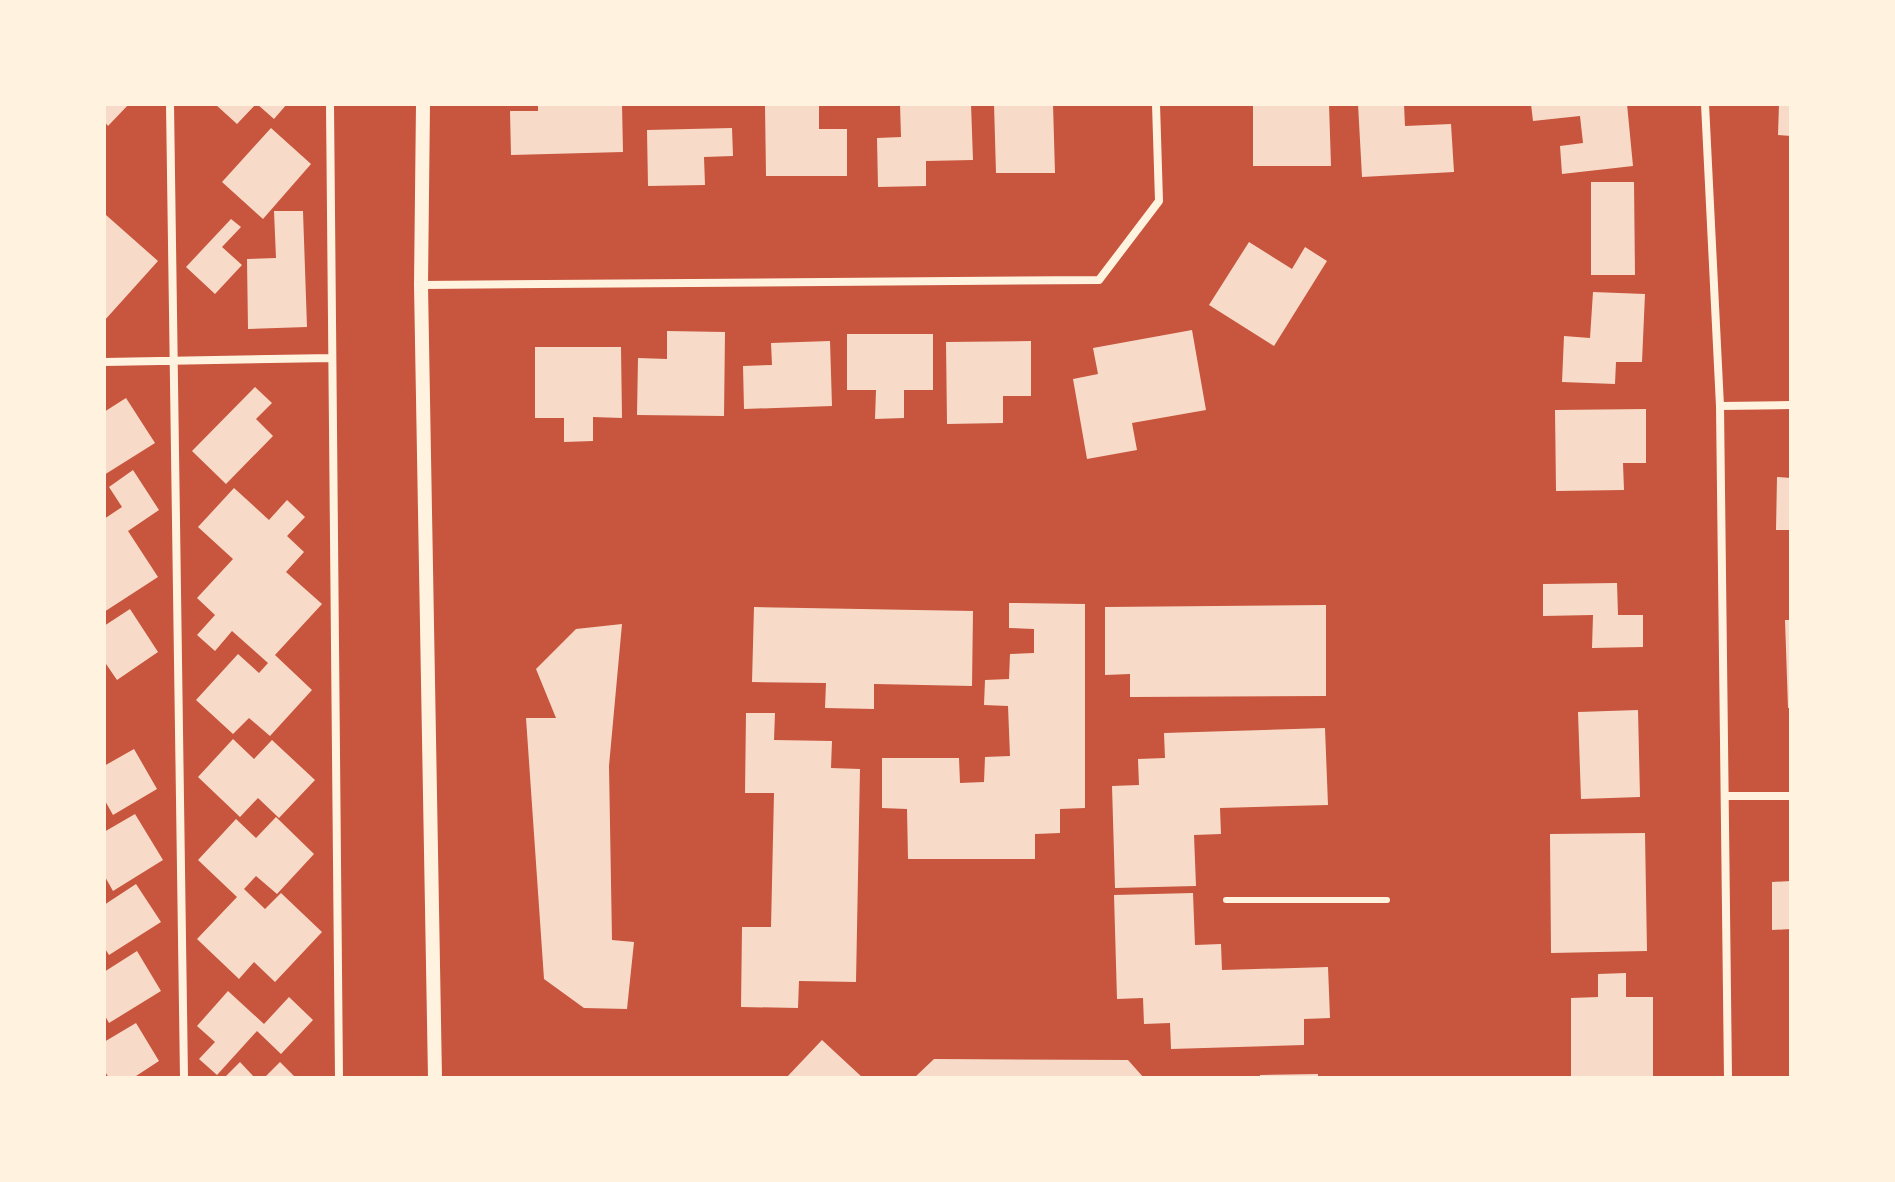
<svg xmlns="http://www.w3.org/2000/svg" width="1895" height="1182" viewBox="0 0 1895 1182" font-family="Lato,sans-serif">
	<rect width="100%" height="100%" fill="#c8553d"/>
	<path fill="#f7dbc8" d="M 104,104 L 129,104 L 108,126 L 104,121 Z
		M 215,104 L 256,104 L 237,124 Z
		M 257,104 L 287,104 L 274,119 Z
		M 538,104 L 622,104 L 623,152 L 511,155 L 510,111 L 538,111 Z
		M 900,104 L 971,104 L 973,160 L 926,161 L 926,186 L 878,187 L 877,138 L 901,137 Z
		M 994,104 L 1053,104 L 1055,173 L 996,173 Z
		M 1253,104 L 1329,104 L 1331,166 L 1253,166 Z
		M 1358,104 L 1404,104 L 1405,126 L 1451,124 L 1454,172 L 1362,177 Z
		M 1531,104 L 1627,104 L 1633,166 L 1562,174 L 1560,146 L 1583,143 L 1580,116 L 1533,121 Z
		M 1779,104 L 1791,104 L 1791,136 L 1778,135 Z
		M 765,106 L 819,106 L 819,129 L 847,129 L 847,176 L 766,176 Z
		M 271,128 L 311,164 L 263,219 L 222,182 Z
		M 732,128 L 733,156 L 704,157 L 705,185 L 648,186 L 647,130 Z
		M 1591,182 L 1634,182 L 1635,275 L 1591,275 Z
		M 274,211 L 303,211 L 307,327 L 248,329 L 247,259 L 276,258 Z
		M 106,215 L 158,261 L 104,321 L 104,217 Z
		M 231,219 L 241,227 L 222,247 L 242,265 L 215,294 L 186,267 Z
		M 1249,242 L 1292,269 L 1305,247 L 1327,261 L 1274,346 L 1209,305 Z
		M 1593,292 L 1645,294 L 1642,362 L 1616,362 L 1615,384 L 1562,382 L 1564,336 L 1590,338 Z
		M 1192,330 L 1206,410 L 1132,423 L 1137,450 L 1087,459 L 1073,379 L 1098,374 L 1093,348 Z
		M 667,331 L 725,332 L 724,416 L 637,415 L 638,358 L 667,359 Z
		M 847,334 L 933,334 L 933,390 L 904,390 L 904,418 L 875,419 L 876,390 L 847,390 Z
		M 830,341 L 832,406 L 744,409 L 743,366 L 772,365 L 771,343 Z
		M 1031,341 L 1031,396 L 1003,396 L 1003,423 L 947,424 L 946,342 Z
		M 535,347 L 621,347 L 622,418 L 593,417 L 593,441 L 564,442 L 564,418 L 535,418 Z
		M 255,387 L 272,403 L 256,419 L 273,436 L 226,484 L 192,451 Z
		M 126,398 L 155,443 L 104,475 L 104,412 Z
		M 1646,409 L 1646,463 L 1623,463 L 1624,490 L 1556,491 L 1555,410 Z
		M 133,470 L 159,510 L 128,531 L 158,577 L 104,612 L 104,519 L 122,507 L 109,487 Z
		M 1777,477 L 1791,478 L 1791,530 L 1776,530 Z
		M 234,488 L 269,520 L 287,500 L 305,517 L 287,536 L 304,552 L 286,572 L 322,604 L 275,655 L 312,690 L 270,736 L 249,718 L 233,734 L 196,700 L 238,654 L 259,673 L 268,663 L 232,631 L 215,651 L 197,635 L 215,615 L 197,598 L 233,559 L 198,527 Z
		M 1617,583 L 1618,615 L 1643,615 L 1643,647 L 1592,648 L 1593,615 L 1543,616 L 1543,584 Z
		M 1009,603 L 1085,604 L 1085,808 L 1060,809 L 1060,833 L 1035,834 L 1035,859 L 908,859 L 907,809 L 882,808 L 882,758 L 959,758 L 960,783 L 984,782 L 985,757 L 1010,756 L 1008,706 L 984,705 L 985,680 L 1009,679 L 1010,654 L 1034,653 L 1034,629 L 1009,628 Z
		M 1326,605 L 1326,696 L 1130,697 L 1130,674 L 1105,675 L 1105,607 Z
		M 754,607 L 973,611 L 972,686 L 874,684 L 874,709 L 825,708 L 826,683 L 752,682 Z
		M 130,609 L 158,652 L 117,680 L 104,661 L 104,626 Z
		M 1785,620 L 1791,620 L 1791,708 L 1788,708 Z
		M 622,624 L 609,766 L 612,940 L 634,942 L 627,1009 L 584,1008 L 544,979 L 526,718 L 556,718 L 536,669 L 576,629 Z
		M 1638,710 L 1640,797 L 1581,799 L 1578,712 Z
		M 746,713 L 775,713 L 774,740 L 832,741 L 831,768 L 860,769 L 856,982 L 799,981 L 798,1008 L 741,1007 L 742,927 L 771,927 L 774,793 L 745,793 Z
		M 1325,728 L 1328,805 L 1220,808 L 1221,834 L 1194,835 L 1196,886 L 1115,888 L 1112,786 L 1139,785 L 1138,759 L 1165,758 L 1164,733 Z
		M 233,739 L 254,759 L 272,740 L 315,780 L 279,818 L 258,798 L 240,817 L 198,777 Z
		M 134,749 L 157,789 L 113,815 L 104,799 L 104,766 Z
		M 135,814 L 163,860 L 113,891 L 104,875 L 104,832 Z
		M 276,817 L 314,854 L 277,894 L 256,876 L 244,889 L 265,909 L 281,893 L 322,932 L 275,982 L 254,962 L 239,979 L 197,939 L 237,897 L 198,860 L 236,819 L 256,838 Z
		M 1645,833 L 1647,951 L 1551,953 L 1550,834 Z
		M 1791,881 L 1791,929 L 1772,930 L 1772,882 Z
		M 136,884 L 161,922 L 109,955 L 104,947 L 104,905 Z
		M 1193,893 L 1195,945 L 1221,944 L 1222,970 L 1328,967 L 1330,1018 L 1304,1019 L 1304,1045 L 1171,1049 L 1170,1023 L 1144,1024 L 1143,998 L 1117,999 L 1114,895 Z
		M 137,951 L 161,991 L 109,1023 L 104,1014 L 104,972 Z
		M 1626,973 L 1626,997 L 1653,997 L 1653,1078 L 1571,1078 L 1571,998 L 1598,997 L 1598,974 Z
		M 228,991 L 264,1024 L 289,997 L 313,1020 L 281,1054 L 257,1031 L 217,1075 L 199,1059 L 215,1042 L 197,1026 Z
		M 136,1023 L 159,1061 L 133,1078 L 109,1078 L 104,1070 L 104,1042 Z
		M 822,1040 L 863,1078 L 786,1078 Z
		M 934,1059 L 1128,1060 L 1144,1078 L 914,1078 Z
		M 240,1062 L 255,1078 L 224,1078 Z
		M 280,1062 L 296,1078 L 264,1078 Z
		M 1318,1074 L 1318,1078 L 1260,1078 L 1260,1075 Z"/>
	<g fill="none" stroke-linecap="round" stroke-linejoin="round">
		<path stroke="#fff3e0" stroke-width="6" d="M 1226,900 L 1387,900"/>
		<path stroke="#fff3e0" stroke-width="8" d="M 170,104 L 184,1078
			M 330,104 L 339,1078
			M 1705,104 L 1720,406 L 1728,1078
			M 421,285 L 1099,280 L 1159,201 L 1156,104
			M 104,362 L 332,358
			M 1720,406 L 1791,405
			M 1725,796 L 1791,796"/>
		<path stroke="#fff3e0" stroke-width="14" d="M 423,104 L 421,285 L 435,1078"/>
	</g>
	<rect width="1895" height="1182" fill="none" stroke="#fff3e0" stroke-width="212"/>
</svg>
